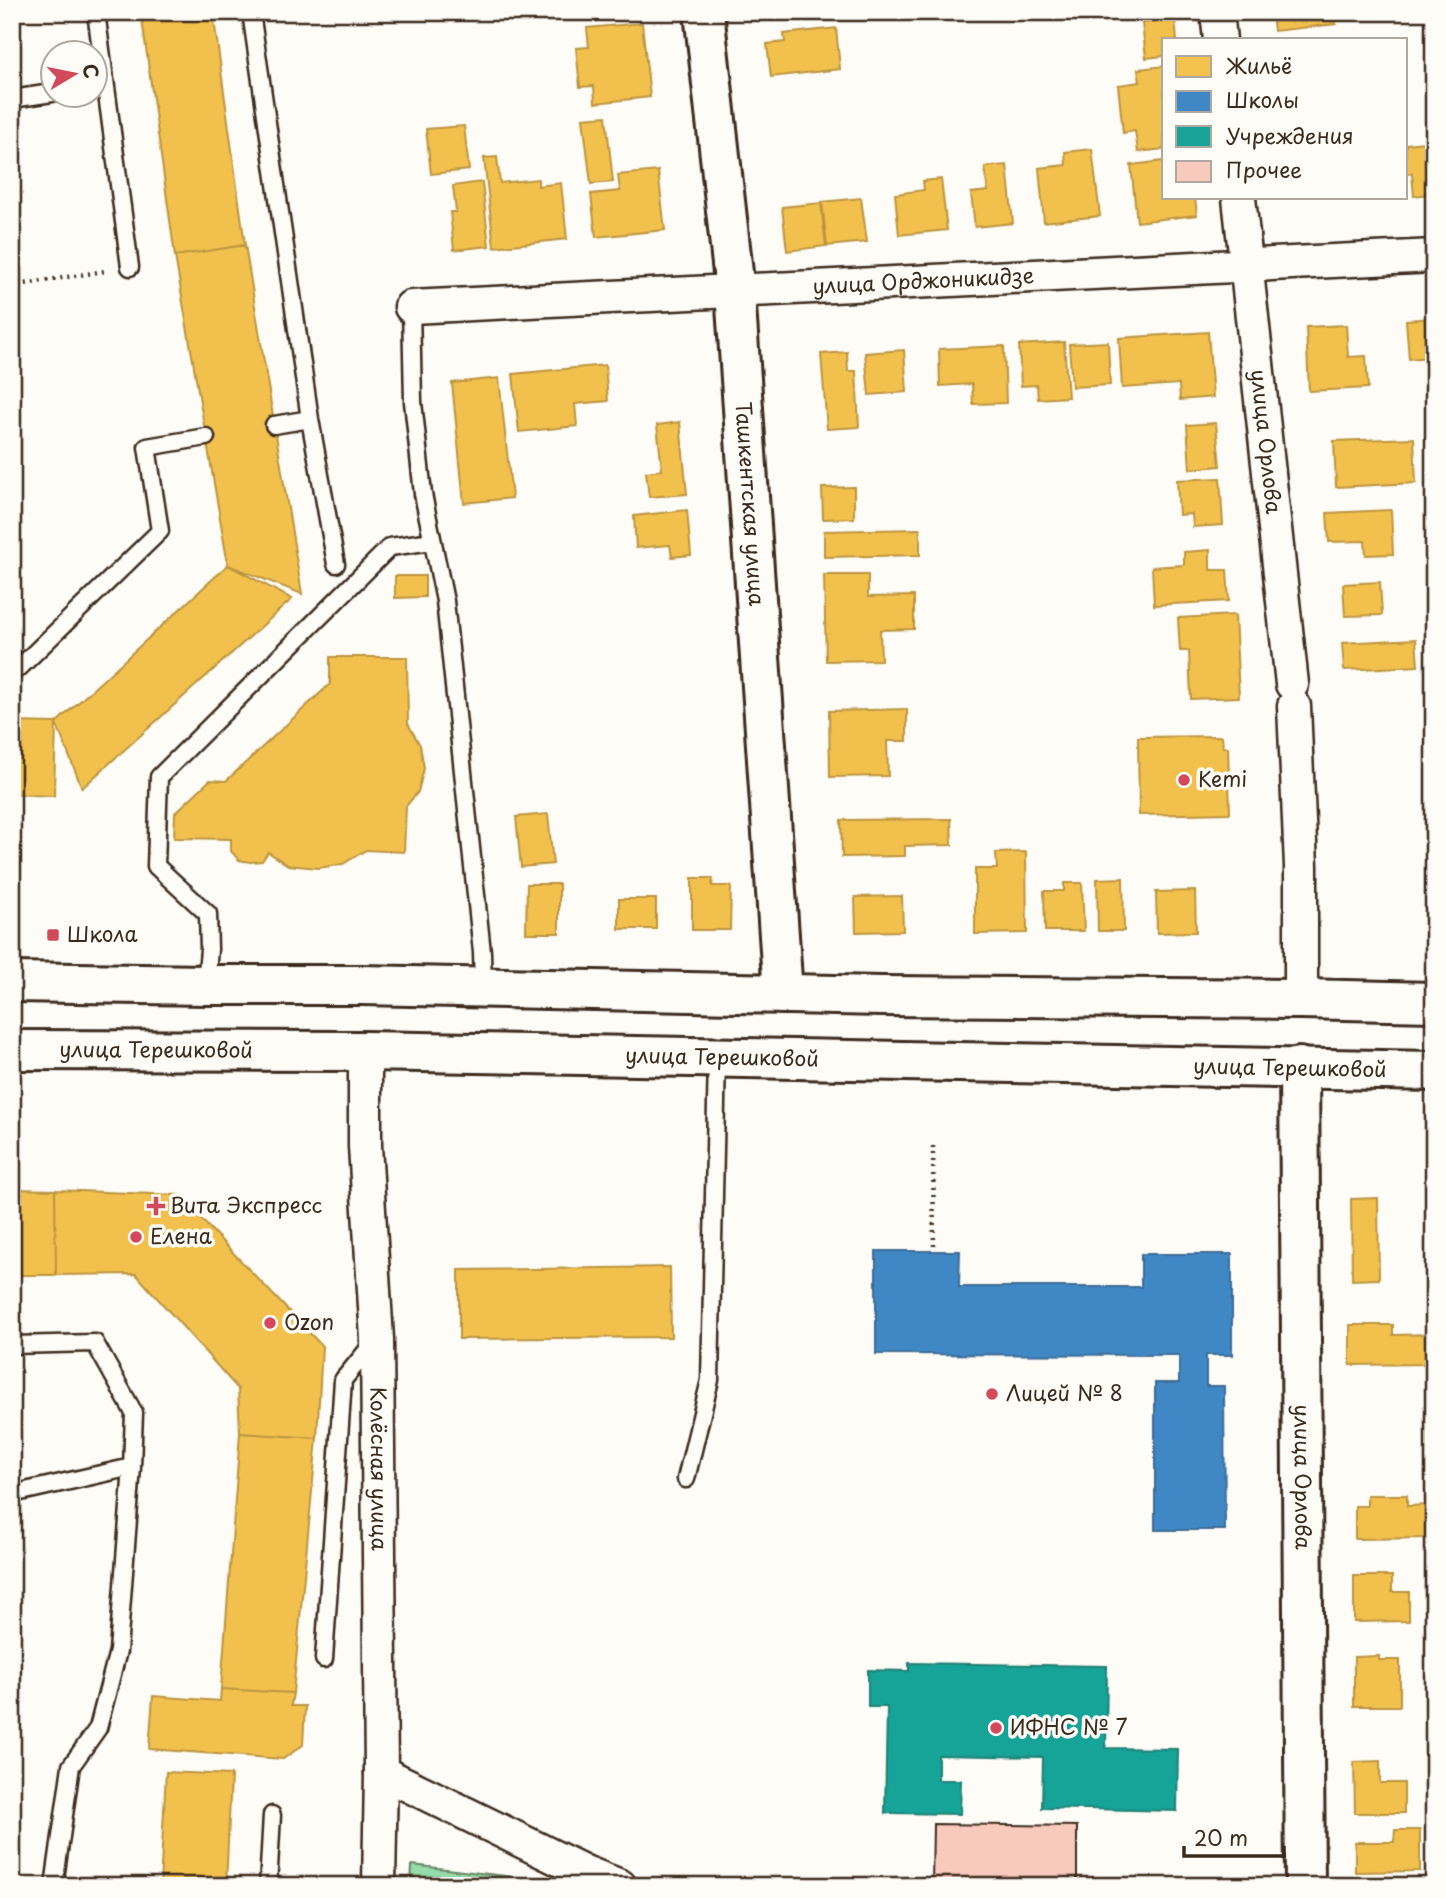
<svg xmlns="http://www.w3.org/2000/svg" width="1446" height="1898" viewBox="0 0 1446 1898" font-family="'Playpen Sans',sans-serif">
	<rect width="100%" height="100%" fill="#fdfcf7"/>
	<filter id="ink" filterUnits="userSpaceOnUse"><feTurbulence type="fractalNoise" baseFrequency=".0143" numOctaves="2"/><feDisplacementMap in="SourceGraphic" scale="14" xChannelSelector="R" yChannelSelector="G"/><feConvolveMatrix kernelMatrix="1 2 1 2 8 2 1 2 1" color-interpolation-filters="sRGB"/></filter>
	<g filter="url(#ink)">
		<path fill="#95dcaa" stroke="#688364" stroke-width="2" d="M 412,1865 L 539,1880 L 530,1886 L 411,1886 Z"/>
		<path fill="#f2c14e" stroke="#bb9440" stroke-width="2" d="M 141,12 L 213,12 L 245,245 L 175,256 Z
			M 1272,12 L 1334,12 L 1336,24 L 1274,31 Z
			M 1175,19 L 1177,40 L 1164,40 L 1164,56 L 1146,58 L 1142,23 Z
			M 642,23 L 650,97 L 595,103 L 594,86 L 580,87 L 576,48 L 589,47 L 587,28 Z
			M 836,28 L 840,69 L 771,77 L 767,44 L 785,42 L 784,34 Z
			M 1164,66 L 1164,149 L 1138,152 L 1135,131 L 1123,133 L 1118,85 L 1140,82 L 1138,69 Z
			M 606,116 L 613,182 L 591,184 L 583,118 Z
			M 464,126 L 469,170 L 431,174 L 426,129 Z
			M 1434,141 L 1434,193 L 1414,196 L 1412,173 L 1406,174 L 1406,144 Z
			M 1092,149 L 1100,216 L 1044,222 L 1039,168 L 1066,165 L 1065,152 Z
			M 497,157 L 500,183 L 538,179 L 538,186 L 561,183 L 567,239 L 494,247 L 484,158 Z
			M 1164,161 L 1164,198 L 1195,198 L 1197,215 L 1137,222 L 1131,165 Z
			M 1007,165 L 1013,223 L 975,227 L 971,193 L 988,191 L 985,167 Z
			M 658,171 L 665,230 L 596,237 L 591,194 L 620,191 L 618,175 Z
			M 941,179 L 947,230 L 899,235 L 895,194 L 924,190 L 923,181 Z
			M 482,182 L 489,246 L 454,250 L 450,212 L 456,212 L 453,186 Z
			M 861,198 L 867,242 L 827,246 L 822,202 Z
			M 821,203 L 826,246 L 787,251 L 782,207 Z
			M 245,245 L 302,594 L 228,565 L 175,256 Z
			M 1434,318 L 1434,377 L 1432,377 L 1430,357 L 1409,359 L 1406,320 Z
			M 1346,325 L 1348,357 L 1366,356 L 1368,388 L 1309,391 L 1306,327 Z
			M 1208,332 L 1213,397 L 1180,400 L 1179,384 L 1122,388 L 1119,338 Z
			M 1064,342 L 1068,397 L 1038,399 L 1037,385 L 1021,386 L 1019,345 Z
			M 1108,342 L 1110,385 L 1072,387 L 1069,344 Z
			M 1004,346 L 1006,403 L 973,404 L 972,384 L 940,386 L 939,349 Z
			M 904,350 L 907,392 L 869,395 L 865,353 Z
			M 847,352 L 848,371 L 856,371 L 859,427 L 827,429 L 821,354 Z
			M 605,365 L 608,401 L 575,404 L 577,426 L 519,432 L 513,374 Z
			M 499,378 L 512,498 L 464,503 L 452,383 Z
			M 680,422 L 687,494 L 649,497 L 646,472 L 662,470 L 657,425 Z
			M 1216,423 L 1220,466 L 1190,469 L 1187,425 Z
			M 1414,438 L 1416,483 L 1336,487 L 1334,441 Z
			M 1220,478 L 1223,525 L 1193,527 L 1192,514 L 1179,515 L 1177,480 Z
			M 854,487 L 854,518 L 823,519 L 822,488 Z
			M 687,510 L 691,555 L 672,557 L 670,545 L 636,548 L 634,516 Z
			M 1391,510 L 1393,554 L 1366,555 L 1365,541 L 1329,542 L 1327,513 Z
			M 920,529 L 920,555 L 824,557 L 824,531 Z
			M 1210,550 L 1210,570 L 1227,570 L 1229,601 L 1154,605 L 1152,567 L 1184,565 L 1184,552 Z
			M 228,565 L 292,599 L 82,788 L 56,723 Z
			M 824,575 L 868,575 L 868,597 L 914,596 L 914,629 L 880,630 L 881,660 L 826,661 Z
			M 395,576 L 425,576 L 425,597 L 395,598 Z
			M 1380,582 L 1382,615 L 1345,616 L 1343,584 Z
			M 1235,615 L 1239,697 L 1191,699 L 1189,651 L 1180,651 L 1178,618 Z
			M 1416,639 L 1418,666 L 1344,670 L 1342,643 Z
			M 330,657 L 407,657 L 408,724 L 420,745 L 424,768 L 418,792 L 406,806 L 404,852 L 366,850 L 343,864 L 318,868 L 288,865 L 268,852 L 262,861 L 250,862 L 239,860 L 231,851 L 231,839 L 174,838 L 175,813 L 210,780 L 226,781 L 330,684 Z
			M 907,709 L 907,741 L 887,741 L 888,776 L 830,777 L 829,711 Z
			M 12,722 L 56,723 L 54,796 L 12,794 Z
			M 1222,736 L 1223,747 L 1228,747 L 1230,813 L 1139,815 L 1138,737 Z
			M 548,814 L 553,864 L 521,867 L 516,817 Z
			M 951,819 L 952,845 L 905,846 L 905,856 L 842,857 L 841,820 Z
			M 1026,852 L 1027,933 L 975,934 L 975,869 L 997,869 L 996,853 Z
			M 692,878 L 713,878 L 712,886 L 731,886 L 730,930 L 692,930 Z
			M 1123,878 L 1124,931 L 1098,931 L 1097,879 Z
			M 1064,883 L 1082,883 L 1084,931 L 1045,931 L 1044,891 L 1064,891 Z
			M 527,884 L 559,884 L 559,933 L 526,933 Z
			M 1195,891 L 1196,932 L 1157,933 L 1156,892 Z
			M 902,896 L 903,931 L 856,932 L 855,897 Z
			M 619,899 L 656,899 L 656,929 L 619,929 Z
			M 12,1189 L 55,1190 L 56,1275 L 12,1275 Z
			M 55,1190 L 178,1195 L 322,1346 L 317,1438 L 240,1433 L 238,1389 L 136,1274 L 56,1275 Z
			M 1378,1198 L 1379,1279 L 1352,1280 L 1351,1199 Z
			M 670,1267 L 671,1337 L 459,1339 L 459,1270 Z
			M 1350,1325 L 1393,1325 L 1393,1335 L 1434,1334 L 1434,1364 L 1350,1365 Z
			M 1428,1378 L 1434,1378 L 1434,1488 L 1429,1488 Z
			M 240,1433 L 317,1438 L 293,1693 L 221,1689 Z
			M 1367,1495 L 1407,1495 L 1407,1506 L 1429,1505 L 1430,1538 L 1355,1539 L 1355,1506 L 1367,1506 Z
			M 1354,1576 L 1392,1576 L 1392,1592 L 1409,1592 L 1409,1621 L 1354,1622 Z
			M 12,1582 L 20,1630 L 12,1632 Z
			M 1379,1656 L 1379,1660 L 1400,1660 L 1400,1706 L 1354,1706 L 1354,1657 Z
			M 221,1689 L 293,1693 L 291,1706 L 305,1706 L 303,1745 L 283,1759 L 149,1749 L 153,1696 L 220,1701 Z
			M 1380,1761 L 1380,1783 L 1404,1783 L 1404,1813 L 1355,1813 L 1354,1762 Z
			M 166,1772 L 231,1775 L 226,1886 L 160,1886 Z
			M 1395,1830 L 1420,1830 L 1420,1871 L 1355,1872 L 1355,1842 L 1394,1842 Z"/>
		<path fill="#3f88c5" stroke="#3e6c93" stroke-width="2" d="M 876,1251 L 960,1251 L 959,1287 L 1141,1287 L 1141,1254 L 1232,1254 L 1232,1355 L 1206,1355 L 1206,1386 L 1224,1386 L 1225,1530 L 1155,1530 L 1155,1383 L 1179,1383 L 1179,1355 L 876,1354 Z"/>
		<path fill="#17a398" stroke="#227f73" stroke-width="2" d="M 909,1663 L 1107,1666 L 1106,1748 L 1178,1749 L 1177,1811 L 1042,1808 L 1043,1757 L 938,1755 L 938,1780 L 961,1780 L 960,1814 L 885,1813 L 887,1707 L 868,1707 L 868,1670 L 909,1671 Z"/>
		<path fill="#f8cabd" stroke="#3b2a1e" stroke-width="2" d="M 933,1824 L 1077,1826 L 1077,1886 L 932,1886 Z"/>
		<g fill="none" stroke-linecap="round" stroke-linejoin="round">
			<g stroke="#3b2a1e" stroke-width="21">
				<path id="service" d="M 96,12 L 130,267
					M 251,12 L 310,419 L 336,564
					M 12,99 L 52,93
					M 411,307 L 413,402 L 423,494 L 445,601 L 482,952 L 483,987
					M 274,425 L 310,419
					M 12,668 L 19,668 L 160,531 L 147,447 L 206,437
					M 206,985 L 209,949 L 208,914 L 156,866 L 159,777 L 390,547 L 432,541
					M 12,1345 L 95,1343 L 134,1413 L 132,1467 L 118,1651 L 98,1728 L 71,1766 L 54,1886
					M 686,1479 L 710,1380 L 717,1057
					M 12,1494 L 132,1467
					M 324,1659 L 343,1380 L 375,1341
					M 268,1886 L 272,1815"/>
			</g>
			<g stroke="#3b2a1e" stroke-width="37">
				<g id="minor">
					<path d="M 1217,12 L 1220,40"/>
					<path id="s1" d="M 1239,198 L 1292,684"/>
					<path id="s2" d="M 411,307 L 1434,256"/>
					<path d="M 1294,706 L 1301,866 L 1301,999"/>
					<path id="s3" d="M 365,1051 L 365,1146 L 377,1339 L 381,1772 L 379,1886"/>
					<path d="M 381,1772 L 587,1873 L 620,1886"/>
				</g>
			</g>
			<g stroke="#3b2a1e" stroke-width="44">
				<g id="tertiary">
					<path id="s4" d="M 704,12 L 735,291 L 783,994"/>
				</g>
			</g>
			<g stroke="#3b2a1e" stroke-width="44">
				<g id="secondary">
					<path id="s5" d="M 1299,1067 L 1305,1886"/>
				</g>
			</g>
			<g stroke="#3b2a1e" stroke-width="44">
				<g id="primary">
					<path d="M 12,982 L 206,985 L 361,985 L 882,996 L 1301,999 L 1434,1002"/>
					<path id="s6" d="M 12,1050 L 365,1051 L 1434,1071"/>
				</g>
			</g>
			<path stroke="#3b2a1e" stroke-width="4.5" stroke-dasharray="2 5" stroke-linecap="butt" d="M 12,286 L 105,271
				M 933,1146 L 934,1251"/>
			<use href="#service" stroke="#fdfcf7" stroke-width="16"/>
			<use href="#minor" stroke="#fdfcf7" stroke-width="32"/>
			<use href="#tertiary" stroke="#fdfcf7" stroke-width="38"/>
			<use href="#secondary" stroke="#fdfcf7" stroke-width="38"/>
			<use href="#primary" stroke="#fdfcf7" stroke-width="38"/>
		</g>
	</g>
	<g fill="#d1495b" stroke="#fdfcf7" stroke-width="2.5">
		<circle cx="1184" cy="780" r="7"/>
		<rect x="46" y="928" width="14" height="14" rx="3.5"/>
		<path d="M152.5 1195.5h7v7h7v7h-7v7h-7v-7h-7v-7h7z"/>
		<circle cx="136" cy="1237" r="7"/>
		<circle cx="270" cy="1323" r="7"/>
		<circle cx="992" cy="1394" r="7"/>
		<circle cx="996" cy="1728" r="7"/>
	</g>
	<g text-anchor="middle" stroke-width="7" stroke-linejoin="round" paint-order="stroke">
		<g font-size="21" fill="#3b2a1e" stroke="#fdfcf7">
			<text dy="7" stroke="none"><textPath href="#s2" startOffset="513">улица Орджоникидзе</textPath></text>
			<text dy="7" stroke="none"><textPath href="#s1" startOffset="245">улица Орлова</textPath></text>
			<text dy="7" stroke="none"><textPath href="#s4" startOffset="494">Ташкентская улица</textPath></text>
			<text dy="7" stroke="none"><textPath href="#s6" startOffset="144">улица Терешковой</textPath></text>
			<text dy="7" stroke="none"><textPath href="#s6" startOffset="710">улица Терешковой</textPath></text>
			<text dy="7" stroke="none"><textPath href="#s6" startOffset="1278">улица Терешковой</textPath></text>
			<text dy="7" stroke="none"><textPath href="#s3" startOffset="418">Колёсная улица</textPath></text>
			<text dy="7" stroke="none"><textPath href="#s5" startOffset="410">улица Орлова</textPath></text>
		</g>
		<g font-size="21" fill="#3b2a1e" stroke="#fdfcf7" text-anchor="start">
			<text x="1198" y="787">Kemi</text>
			<text x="67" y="942">Школа</text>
			<text x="170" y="1213">Вита Экспресс</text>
			<text x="150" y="1244">Елена</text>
			<text x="284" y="1330">Ozon</text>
			<text x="1006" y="1401">Лицей № 8</text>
			<text x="1010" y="1735">ИФНС № 7</text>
		</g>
	</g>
	<rect width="1446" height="1898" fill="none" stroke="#fdfcf7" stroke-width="42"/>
	<rect x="21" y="21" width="1404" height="1856" fill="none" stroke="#3b2a1e" stroke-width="2.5" filter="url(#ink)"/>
	<rect x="1162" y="38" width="245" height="161" fill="#fdfcf7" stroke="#afa8a0" stroke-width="2"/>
	<rect x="1176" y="56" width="35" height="21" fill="#f2c14e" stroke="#afa8a0" stroke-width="2"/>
	<text x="1226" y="74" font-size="21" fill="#3b2a1e">Жильё</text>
	<rect x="1176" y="91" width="35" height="21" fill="#3f88c5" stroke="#afa8a0" stroke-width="2"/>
	<text x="1226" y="108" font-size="21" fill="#3b2a1e">Школы</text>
	<rect x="1176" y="126" width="35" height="21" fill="#17a398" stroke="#afa8a0" stroke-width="2"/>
	<text x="1226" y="144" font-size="21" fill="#3b2a1e">Учреждения</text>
	<rect x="1176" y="161" width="35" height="21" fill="#f8cabd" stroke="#afa8a0" stroke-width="2"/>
	<text x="1226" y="178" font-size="21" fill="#3b2a1e">Прочее</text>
	<g transform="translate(74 74) rotate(80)"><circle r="33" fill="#fdfcf7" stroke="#afa8a0" stroke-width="2"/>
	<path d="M0-5L12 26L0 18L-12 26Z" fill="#d1495b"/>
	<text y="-10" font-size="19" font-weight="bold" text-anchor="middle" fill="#3b2a1e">С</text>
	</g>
	<path d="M1184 1846v10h100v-10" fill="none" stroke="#3b2a1e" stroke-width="3.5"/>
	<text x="1194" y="1846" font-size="21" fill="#3b2a1e" stroke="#fdfcf7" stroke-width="5" paint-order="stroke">20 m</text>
</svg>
